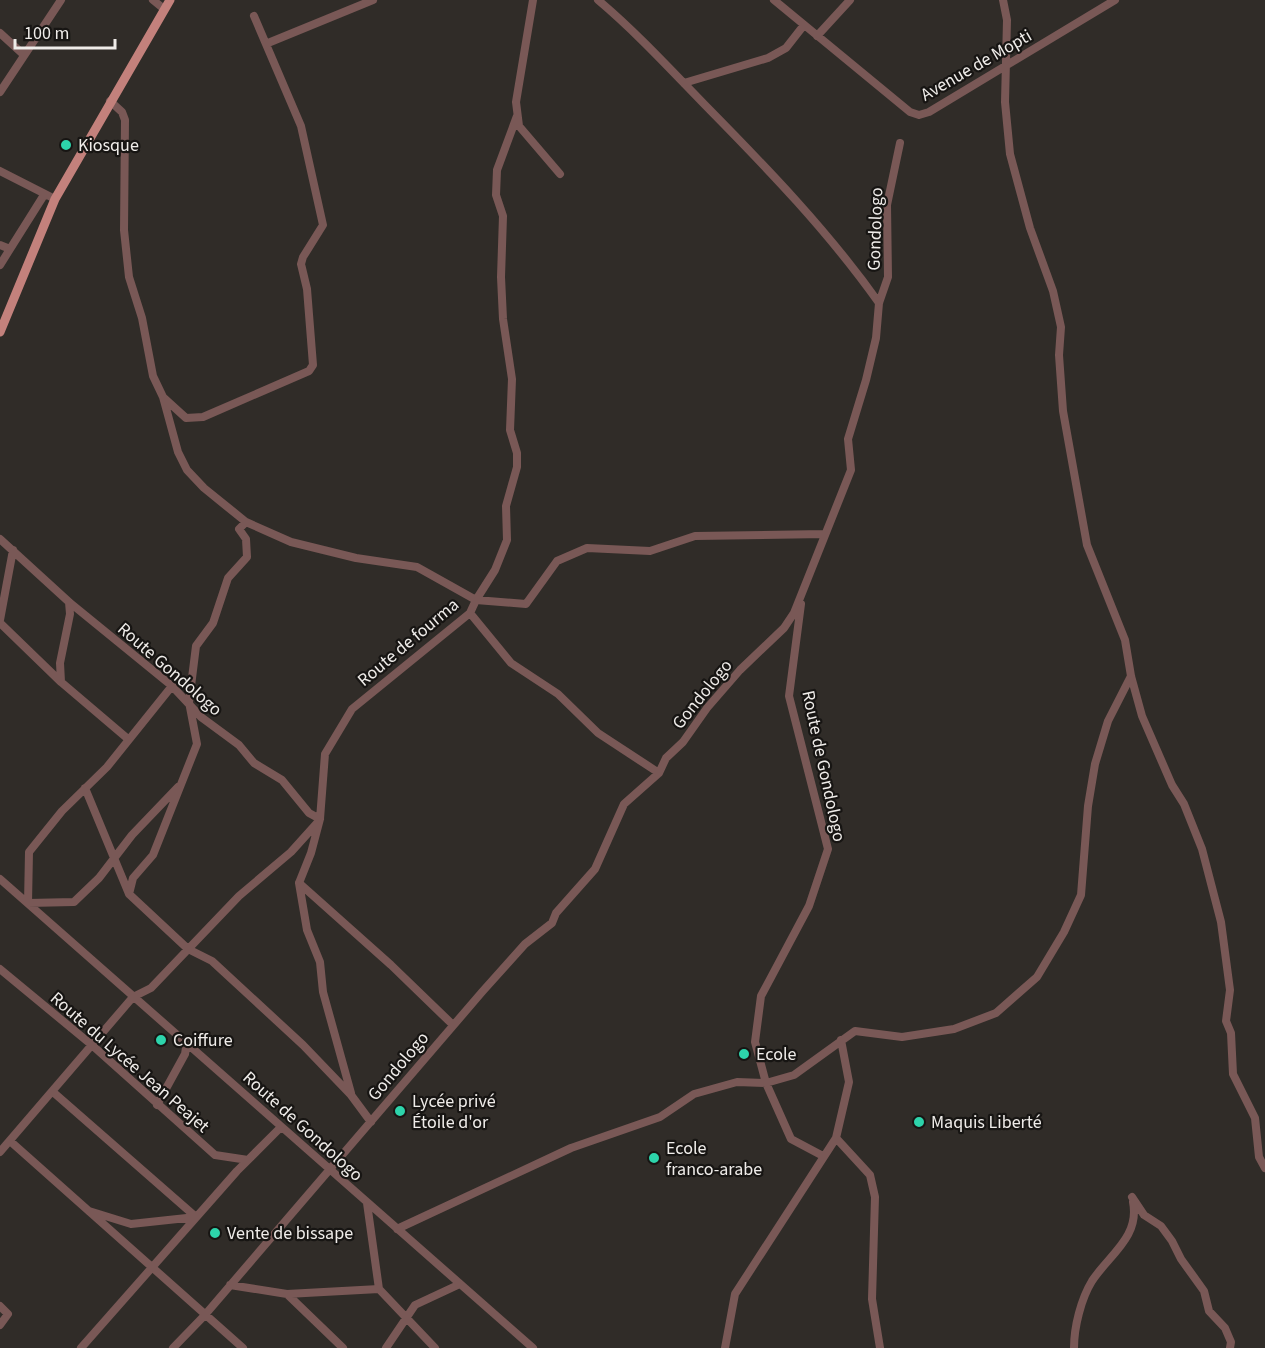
<svg xmlns="http://www.w3.org/2000/svg" width="1265" height="1348" viewBox="0 0 1265 1348" font-family="'Source Sans 3',sans-serif">
	<rect width="100%" height="100%" fill="#302c28"/>
	<g fill="none" stroke-linecap="round" stroke-linejoin="round">
		<path stroke="#795856" stroke-width="8" d="M 153,0 L 164,9
			M 533,0 L 516,102 L 519,126 L 560,174
			M 598,0 C 636,32 670,69 705,105 C 767,168 828,231 879,303
			M 774,0 L 910,112 L 919,115 L 929,112 L 1115,0
			M 1003,0 L 1007,20 L 1005,102 L 1010,154 L 1030,228 L 1053,291 L 1061,327 L 1059,355 L 1063,411 L 1087,545 L 1125,640 L 1131,676 L 1142,716 L 1172,785 L 1184,804 L 1202,849 L 1221,922 L 1230,990 L 1226,1021 L 1231,1033 L 1233,1074 L 1255,1118 L 1259,1157 L 1265,1168
			M 0,33 L 24,55
			M 817,36 L 850,0
			M 268,43 L 373,0
			M 684,83 L 768,58 L 786,48 L 804,25
			M 0,92 L 61,0
			M 110,101 L 122,112 L 125,120 L 124,230 L 129,277 L 142,318 L 153,376 L 163,397 L 178,452 L 187,470 L 204,488 L 246,522 L 291,542 L 356,558 L 417,567 L 476,600 L 495,570 L 507,540 L 506,506 L 517,467 L 517,453 L 510,430 L 512,379 L 503,319 L 501,277 L 503,216 L 496,195 L 497,170 L 517,116
			M 0,171 L 55,199
			M 0,245 L 10,249
			M 0,265 L 44,195
			M 164,398 L 186,418 L 203,417 L 309,371 L 313,365 L 307,289 L 301,264 L 303,257 L 323,225 L 301,126 L 254,16
			M 246,522 L 239,529 L 246,539 L 247,557 L 228,578 L 213,623 L 196,646 L 189,702 L 197,744 L 153,855 L 133,878 L 129,894 L 188,949 L 212,961 L 303,1045 L 351,1095 L 371,1122
			M 0,539 L 69,602 L 172,686 L 201,717 L 239,745 L 254,763 L 282,780 L 309,813 L 320,819
			M 69,602 L 70,614 L 60,663 L 61,682 L 128,739
			M 801,604 L 789,696 L 828,849 L 809,906 L 761,996 L 755,1042 L 766,1083 L 791,1139 L 823,1156
			M 470,613 L 511,663 L 558,694 L 598,733 L 659,773
			M 0,620 L 13,550
			M 0,623 L 61,682
			M 172,686 L 107,767 L 62,811 L 29,852 L 28,903 L 74,902 L 99,878 L 132,835 L 178,787
			M 85,788 L 129,894
			M 0,879 L 533,1348
			M 299,883 L 307,930 L 320,962 L 323,992 L 351,1093
			M 0,969 L 93,1046 L 215,1155 L 248,1160
			M 453,1025 L 391,965 L 299,883 L 311,853 L 320,819 L 325,754 L 352,709 L 470,613 L 476,600 L 526,604 L 557,561 L 587,548 L 650,551 L 695,536 L 825,534
			M 841,1040 L 849,1082 L 836,1138 L 870,1175 L 875,1197 L 872,1299 L 880,1348
			M 53,1092 L 196,1217
			M 157,1105 L 185,1054 L 187,1042
			M 10,1141 L 243,1348
			M 0,1152 L 133,997 L 151,988 L 239,896 L 291,852 L 318,822
			M 1132,1197 L 1144,1215 L 1161,1226 L 1172,1241 L 1181,1259 L 1204,1291 L 1209,1311 L 1225,1328 L 1231,1342 L 1230,1348
			M 367,1203 L 379,1289 L 435,1348
			M 89,1211 L 131,1224 L 196,1217
			M 397,1229 L 571,1148 L 660,1117 L 694,1094 L 737,1082 L 766,1083 L 794,1075 L 855,1031 L 902,1037 L 954,1029 L 996,1013 L 1037,977 L 1064,932 L 1081,895 L 1088,806 L 1095,764 L 1108,721 L 1131,676
			M 230,1285 L 287,1294 L 343,1348
			M 287,1294 L 379,1289
			M 0,1306 L 8,1314 L 0,1325
			M 81,1348 L 237,1171 L 281,1127
			M 173,1348 L 204,1316 L 482,992 L 525,944 L 552,923 L 556,913 L 595,869 L 624,804 L 659,773 L 666,758 L 683,742 L 707,708 L 740,670 L 784,628 L 794,613 L 851,470 L 848,439 L 866,380 L 876,338 L 879,303 L 888,277 L 887,205 L 900,143
			M 386,1348 L 415,1305 L 460,1284
			M 725,1348 L 735,1294 L 836,1138
			M 1074,1348 C 1074,1327 1081,1299 1092,1281 C 1109,1255 1140,1237 1133,1202"/>
		<path stroke="#c3817c" stroke-width="9" d="M 0,332 L 55,199 L 170,0"/>
	</g>
	<g fill="#2dd4ab" stroke="#171513" stroke-width="2">
		<circle cx="66" cy="145" r="6"/>
		<circle cx="161" cy="1040" r="6"/>
		<circle cx="744" cy="1054" r="6"/>
		<circle cx="400" cy="1111" r="6"/>
		<circle cx="919" cy="1122" r="6"/>
		<circle cx="654" cy="1158" r="6"/>
		<circle cx="215" cy="1233" r="6"/>
	</g>
	<g text-anchor="middle" stroke-width="4.5" stroke-linejoin="round" paint-order="stroke">
		<g font-size="18" fill="#efece9" stroke="#171513">
			<text transform="translate(976 65) rotate(-30)" y="6">Avenue de Mopti</text>
			<text transform="translate(875 229) rotate(-88)" y="6">Gondologo</text>
			<text transform="translate(408 642) rotate(-40)" y="6">Route de fourma</text>
			<text transform="translate(170 669) rotate(41)" y="6">Route Gondologo</text>
			<text transform="translate(702 694) rotate(-51)" y="6">Gondologo</text>
			<text transform="translate(824 766) rotate(78)" y="6">Route de Gondologo</text>
			<text transform="translate(130 1062) rotate(41)" y="6">Route du Lycée Jean Peajet</text>
			<text transform="translate(398 1066) rotate(-50)" y="6">Gondologo</text>
			<text transform="translate(303 1126) rotate(42)" y="6">Route de Gondologo</text>
		</g>
		<g font-size="18" fill="#efece9" stroke="#171513" text-anchor="start">
			<text x="78" y="151">Kiosque</text>
			<text x="173" y="1046">Coiffure</text>
			<text x="756" y="1060">Ecole</text>
			<text x="412" y="1107">Lycée privé<tspan x="412" dy="21">Étoile d'or</tspan></text>
			<text x="931" y="1128">Maquis Liberté</text>
			<text x="666" y="1154">Ecole<tspan x="666" dy="21">franco-arabe</tspan></text>
			<text x="227" y="1239">Vente de bissape</text>
		</g>
	</g>
	<path d="M15 39v9h100v-9" fill="none" stroke="#efece9" stroke-width="3"/>
	<text x="24" y="39" font-size="18" fill="#efece9" stroke="#171513" stroke-width="4.5" paint-order="stroke">100 m</text>
</svg>
